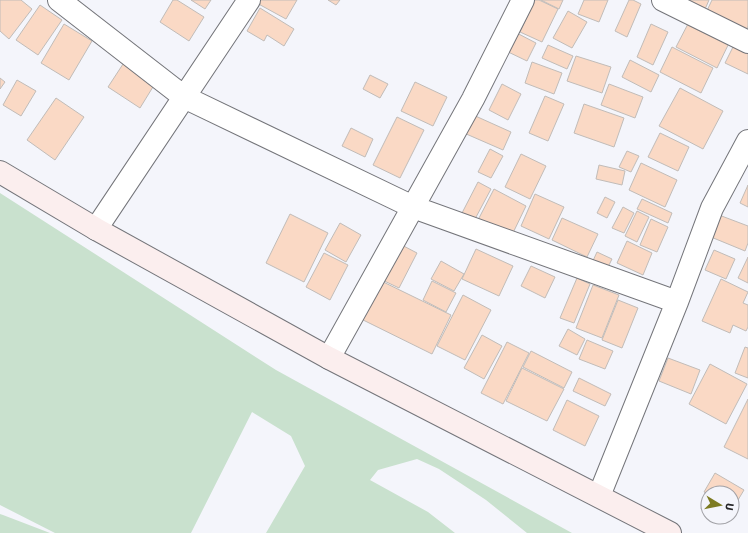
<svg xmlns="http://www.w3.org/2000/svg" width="748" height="533" viewBox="0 0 748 533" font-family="Signika,sans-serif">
	<rect width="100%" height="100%" fill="#f4f5fb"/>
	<path fill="#c9e1ce" d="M 0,193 L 276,370 L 572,533 L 527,533 L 486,500 L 439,469 L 417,459 L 378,470 L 370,480 L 428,512 L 455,533 L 266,533 L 305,466 L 291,436 L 252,412 L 191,533 L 55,533 L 0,505 Z
		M 0,514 L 3,515 L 50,533 L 0,533 Z"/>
	<path fill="#fad9c5" stroke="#c1bcb8" d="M 0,0 L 21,0 L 32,9 L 9,39 L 0,31 Z
		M 173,0 L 177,0 L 204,17 L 189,41 L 160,22 Z
		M 191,0 L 211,0 L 205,9 Z
		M 253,0 L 297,0 L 286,19 L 253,1 Z
		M 328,0 L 340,0 L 336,5 Z
		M 535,0 L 539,0 L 558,9 L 542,42 L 520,32 Z
		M 541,0 L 563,0 L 559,9 Z
		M 584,0 L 608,0 L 599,22 L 578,14 Z
		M 629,0 L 633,0 L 641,4 L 627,37 L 615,31 Z
		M 671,0 L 709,0 L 703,14 Z
		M 712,0 L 748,0 L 748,26 L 743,38 L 703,19 Z
		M 40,5 L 62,20 L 38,55 L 16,40 Z
		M 260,8 L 294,29 L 284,46 L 267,35 L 264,41 L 247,31 Z
		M 568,11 L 587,22 L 572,48 L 553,38 Z
		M 690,20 L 730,41 L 717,68 L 676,47 Z
		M 64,24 L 92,41 L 69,80 L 41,63 Z
		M 651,24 L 668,32 L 653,65 L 637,57 Z
		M 511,30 L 536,43 L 527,61 L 502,49 Z
		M 548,45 L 573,56 L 567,69 L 542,58 Z
		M 734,45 L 748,52 L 748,74 L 725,63 Z
		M 672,47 L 713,68 L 701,93 L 660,72 Z
		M 576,56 L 611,67 L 602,93 L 567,81 Z
		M 630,60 L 659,75 L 651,92 L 622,77 Z
		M 125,61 L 156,82 L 140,108 L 108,87 Z
		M 532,62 L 562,73 L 554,94 L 525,83 Z
		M 370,75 L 388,84 L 380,98 L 363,89 Z
		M 0,78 L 5,82 L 0,89 Z
		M 17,80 L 36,91 L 21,116 L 3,105 Z
		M 415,82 L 447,97 L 433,126 L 401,111 Z
		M 502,84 L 521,94 L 508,120 L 489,110 Z
		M 609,84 L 643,97 L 635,118 L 601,105 Z
		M 680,88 L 723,111 L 703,149 L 659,126 Z
		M 545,96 L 564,104 L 548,141 L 529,133 Z
		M 56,98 L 84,117 L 55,160 L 27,140 Z
		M 584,104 L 624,118 L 614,147 L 574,133 Z
		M 471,114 L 511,132 L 503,150 L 464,133 Z
		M 397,117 L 424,130 L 400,178 L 373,165 Z
		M 351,128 L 373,139 L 365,157 L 342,146 Z
		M 660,133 L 689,147 L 678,171 L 648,157 Z
		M 490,149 L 503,156 L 491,178 L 478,172 Z
		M 627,151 L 639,156 L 631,172 L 619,167 Z
		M 521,154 L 546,166 L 530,199 L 505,187 Z
		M 641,163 L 677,180 L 665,207 L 629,190 Z
		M 599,165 L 625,171 L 622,185 L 596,179 Z
		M 478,182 L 491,189 L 475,219 L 462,213 Z
		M 748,185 L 748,207 L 740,203 Z
		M 494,189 L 526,206 L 511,237 L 478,220 Z
		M 535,194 L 564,207 L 549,239 L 521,226 Z
		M 605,197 L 615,202 L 607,218 L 597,213 Z
		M 642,199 L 672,213 L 668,223 L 637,209 Z
		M 623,207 L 634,213 L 624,233 L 612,228 Z
		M 637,211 L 649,217 L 637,242 L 625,236 Z
		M 290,214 L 328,233 L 304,282 L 266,263 Z
		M 719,215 L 748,226 L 748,243 L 745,251 L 711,237 Z
		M 562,218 L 598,234 L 587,257 L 552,240 Z
		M 651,219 L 668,227 L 657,252 L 640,245 Z
		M 340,223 L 361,235 L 346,262 L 325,250 Z
		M 394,241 L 417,253 L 399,288 L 376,277 Z
		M 627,241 L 652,253 L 643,275 L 617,263 Z
		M 476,249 L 513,266 L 499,296 L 462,279 Z
		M 714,250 L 735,259 L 726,279 L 705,270 Z
		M 597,252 L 612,259 L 606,271 L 591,265 Z
		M 324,253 L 348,265 L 330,300 L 306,287 Z
		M 748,257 L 748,283 L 738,278 Z
		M 441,261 L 464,274 L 454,291 L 431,279 Z
		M 531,266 L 555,277 L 545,298 L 521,286 Z
		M 373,277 L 451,315 L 432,354 L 355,316 Z
		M 577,278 L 590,284 L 574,323 L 560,318 Z
		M 721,279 L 748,292 L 743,303 L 748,305 L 748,327 L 746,331 L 733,325 L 730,333 L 702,321 Z
		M 432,281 L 456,293 L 446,312 L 423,300 Z
		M 593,285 L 619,295 L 602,338 L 576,328 Z
		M 463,295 L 491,310 L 465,360 L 437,346 Z
		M 618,300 L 638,308 L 622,348 L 602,340 Z
		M 568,329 L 585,339 L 577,355 L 559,346 Z
		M 482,335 L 502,346 L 484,379 L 464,368 Z
		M 587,340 L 613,351 L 605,369 L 579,359 Z
		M 507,342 L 529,353 L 503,404 L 481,393 Z
		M 745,347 L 748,348 L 748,378 L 735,373 Z
		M 531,351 L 572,372 L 564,388 L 523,367 Z
		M 668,358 L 700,370 L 691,394 L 659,381 Z
		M 710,364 L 747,384 L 726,424 L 689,404 Z
		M 522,368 L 564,389 L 547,421 L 506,401 Z
		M 579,378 L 611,394 L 605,406 L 573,391 Z
		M 748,399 L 748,459 L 724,447 Z
		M 567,400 L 599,416 L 585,446 L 553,430 Z
		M 715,473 L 744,490 L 732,510 L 732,493 L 708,493 L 708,494 L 704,492 Z
		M 708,496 L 708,513 L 701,509 Z
		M 715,517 L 728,517 L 725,523 Z"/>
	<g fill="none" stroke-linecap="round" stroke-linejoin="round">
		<g stroke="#74757a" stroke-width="24">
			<path id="minor" d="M 59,0 L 184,97 L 413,207 L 677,302
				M 663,0 L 748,42
				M 96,229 L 249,0
				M 329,358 L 473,99 L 523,0
				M 599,496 L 677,302 L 712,208 L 748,141"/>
		</g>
		<g stroke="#74757a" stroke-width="24">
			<path id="secondary" d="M 0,172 L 96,229 L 329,358 L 670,533"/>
		</g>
		<use href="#minor" stroke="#fff" stroke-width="22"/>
		<use href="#secondary" stroke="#fbeeee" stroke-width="22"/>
	</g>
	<g transform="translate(720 505) rotate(100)"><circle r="19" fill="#f4f5fb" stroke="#a1a1a6"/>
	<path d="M0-3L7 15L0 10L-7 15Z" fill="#7d7b22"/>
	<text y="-6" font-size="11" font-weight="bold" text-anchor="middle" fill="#242426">U</text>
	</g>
</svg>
